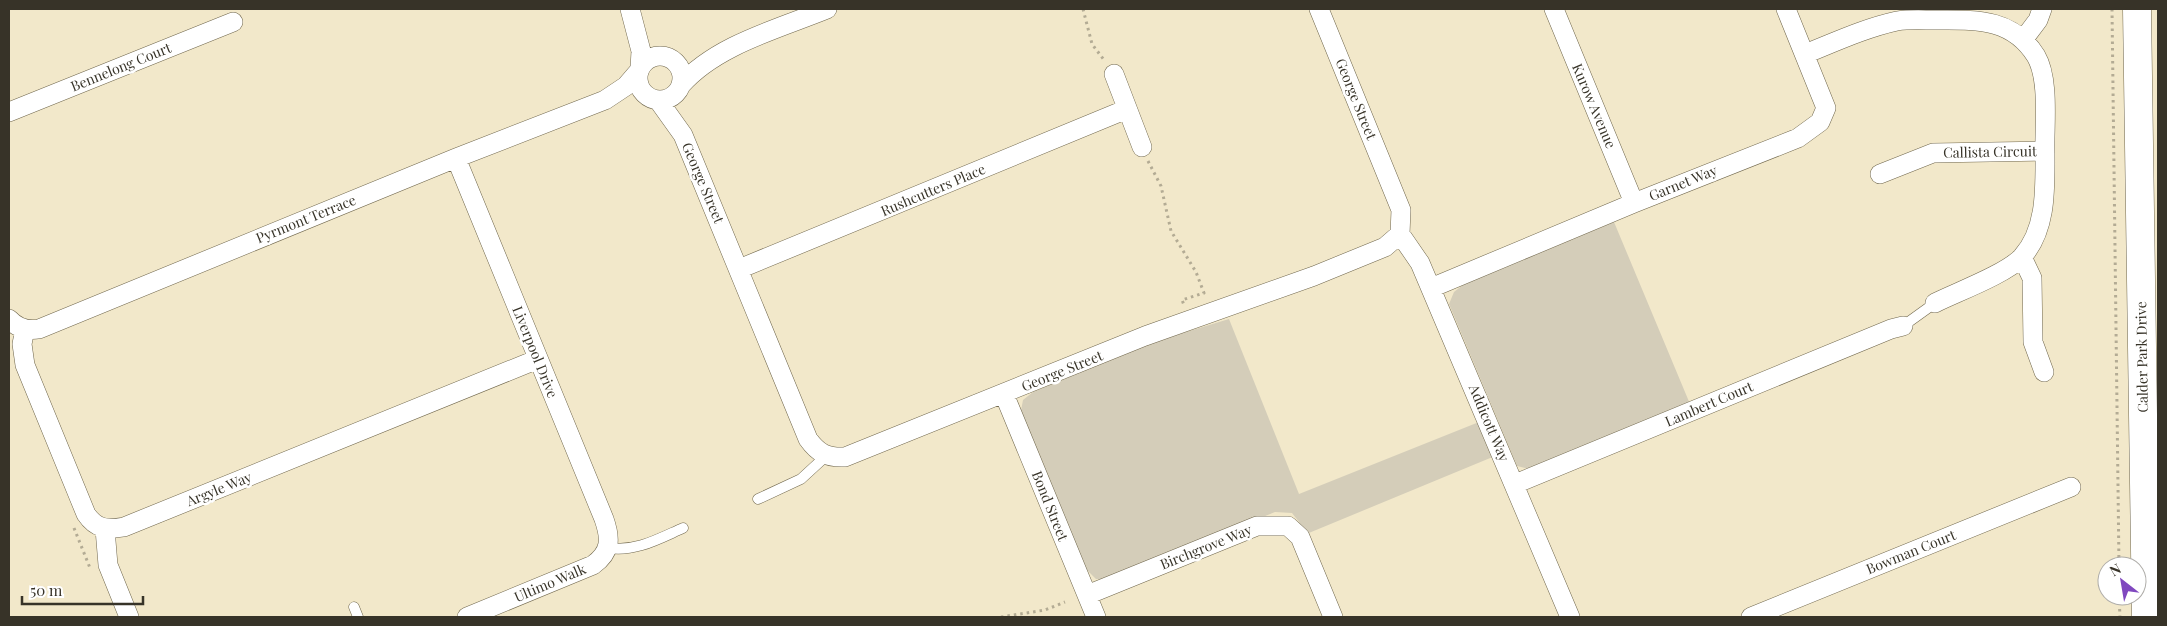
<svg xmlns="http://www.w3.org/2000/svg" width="2167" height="626" viewBox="0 0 2167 626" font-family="'Playfair Display',serif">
	<rect width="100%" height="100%" fill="#f2e8ca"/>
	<path fill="#d4cdb9" d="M 1614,222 L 1690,404 L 1533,470 L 1517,466 L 1449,304 L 1454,292 L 1464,284 Z
		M 1229,319 L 1299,494 L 1479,422 L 1495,456 L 1304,535 L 1299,522 L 1292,513 L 1275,512 L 1109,579 L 1096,579 L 1086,569 L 1020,416 L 1023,400 L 1033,392 L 1146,344 Z"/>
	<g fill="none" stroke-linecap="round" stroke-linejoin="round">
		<g stroke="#70674d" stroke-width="11">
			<path id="lane" d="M 1903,326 L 1935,303
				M 758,499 L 801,479 L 826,456
				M 608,548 C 636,552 658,539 683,528
				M 354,607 L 358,617"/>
		</g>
		<g stroke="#70674d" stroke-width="20">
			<path id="street" d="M 630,9 L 641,51 L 640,68
				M 1554,9 L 1634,203
				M 2023,40 L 2038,20 L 2042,9
				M 1805,54 C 1835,42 1865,28 1897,21 C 1909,19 1923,20 1935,20 C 1974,20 2012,17 2036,56 C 2050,80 2044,126 2045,153 C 2045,188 2047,229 2022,257 C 2006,274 1957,292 1935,303
				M638 78a22 22 0 1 1 44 0a22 22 0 1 1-44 0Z
				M 1114,74 L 1142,147
				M 681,85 C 716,45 778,29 827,9
				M 658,100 L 683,135 L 808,439 C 818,453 827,458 845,457 L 1145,336 L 1314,276 L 1385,247 L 1400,234 L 1401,210 L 1319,9
				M 9,112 L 233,22
				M 456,158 L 604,519 C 611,539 611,552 593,565 L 467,617
				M 1880,174 L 1933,153 L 2045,151
				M 1400,234 L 1420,263 L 1570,617
				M 2022,257 L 2032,278 L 2033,342 L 2044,372
				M 739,269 L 1127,109
				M 1431,288 L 1634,203 L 1798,138 L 1820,122 L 1826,108 L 1786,9
				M 9,319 C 17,328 27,331 39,329 L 456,158 L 605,100 L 626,86 L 638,72
				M 25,329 L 22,344 L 25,365 L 86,514 C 96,529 107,530 124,527 L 538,359
				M 1004,394 L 1096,617
				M 1515,484 L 1891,329 L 1903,326
				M 105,529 L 108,565 L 129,617
				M 1087,595 L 1257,526 L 1288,526 L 1300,537 L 1333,617
				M 1751,617 L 2071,487"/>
		</g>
		<g stroke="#70674d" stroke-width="29">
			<path id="secondary" d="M 2137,9 L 2146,617"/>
		</g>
		<path stroke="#b3ab94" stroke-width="3" stroke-dasharray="2.5 4" stroke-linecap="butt" d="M 1083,9 L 1092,44 L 1104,60
			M 2112,9 L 2119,566
			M 1148,161 L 1161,186 L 1171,231 L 1196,272 L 1204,293 L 1182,300 L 1184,305
			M 74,528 L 90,568
			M 2119,596 L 2120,617
			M 1001,617 L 1045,610 L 1065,602"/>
		<use href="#lane" stroke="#fff" stroke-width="10"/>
		<use href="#street" stroke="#fff" stroke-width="19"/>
		<use href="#secondary" stroke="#fff" stroke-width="28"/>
	</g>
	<g text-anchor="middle" stroke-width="5" stroke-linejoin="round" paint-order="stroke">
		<g font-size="14" fill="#373328" stroke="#fff">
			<text transform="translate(121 67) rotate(-22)" y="5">Bennelong Court</text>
			<text transform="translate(1356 99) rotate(68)" y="5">George Street</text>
			<text transform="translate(1594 106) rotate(67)" y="5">Kurow Avenue</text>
			<text transform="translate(1990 152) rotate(-1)" y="5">Callista Circuit</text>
			<text transform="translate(703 183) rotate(67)" y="5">George Street</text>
			<text transform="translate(1683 183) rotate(-22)" y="5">Garnet Way</text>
			<text transform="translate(933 190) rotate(-23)" y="5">Rushcutters Place</text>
			<text transform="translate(306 219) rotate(-22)" y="5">Pyrmont Terrace</text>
			<text transform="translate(535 352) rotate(68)" y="5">Liverpool Drive</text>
			<text transform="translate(2142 357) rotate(-91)" y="5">Calder Park Drive</text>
			<text transform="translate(1062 371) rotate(-22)" y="5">George Street</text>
			<text transform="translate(1709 404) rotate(-23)" y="5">Lambert Court</text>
			<text transform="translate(1489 423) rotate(67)" y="5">Addicott Way</text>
			<text transform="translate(219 489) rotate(-22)" y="5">Argyle Way</text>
			<text transform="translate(1050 506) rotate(68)" y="5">Bond Street</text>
			<text transform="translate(1206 547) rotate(-22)" y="5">Birchgrove Way</text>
			<text transform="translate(1911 552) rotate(-22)" y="5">Bowman Court</text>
			<text transform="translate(550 583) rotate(-23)" y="5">Ultimo Walk</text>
		</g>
	</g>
	<rect width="2167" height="626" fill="none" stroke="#373328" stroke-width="20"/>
	<g transform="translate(2122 581) rotate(329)"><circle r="24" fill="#ffffff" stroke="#afada9"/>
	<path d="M0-4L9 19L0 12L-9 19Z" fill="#8048bf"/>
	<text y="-8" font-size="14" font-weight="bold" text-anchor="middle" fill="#373328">N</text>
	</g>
	<path d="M22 596v8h121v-8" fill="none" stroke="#373328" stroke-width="2.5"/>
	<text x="30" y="596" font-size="15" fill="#373328" stroke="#ffffff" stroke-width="4" paint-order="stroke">50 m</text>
</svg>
